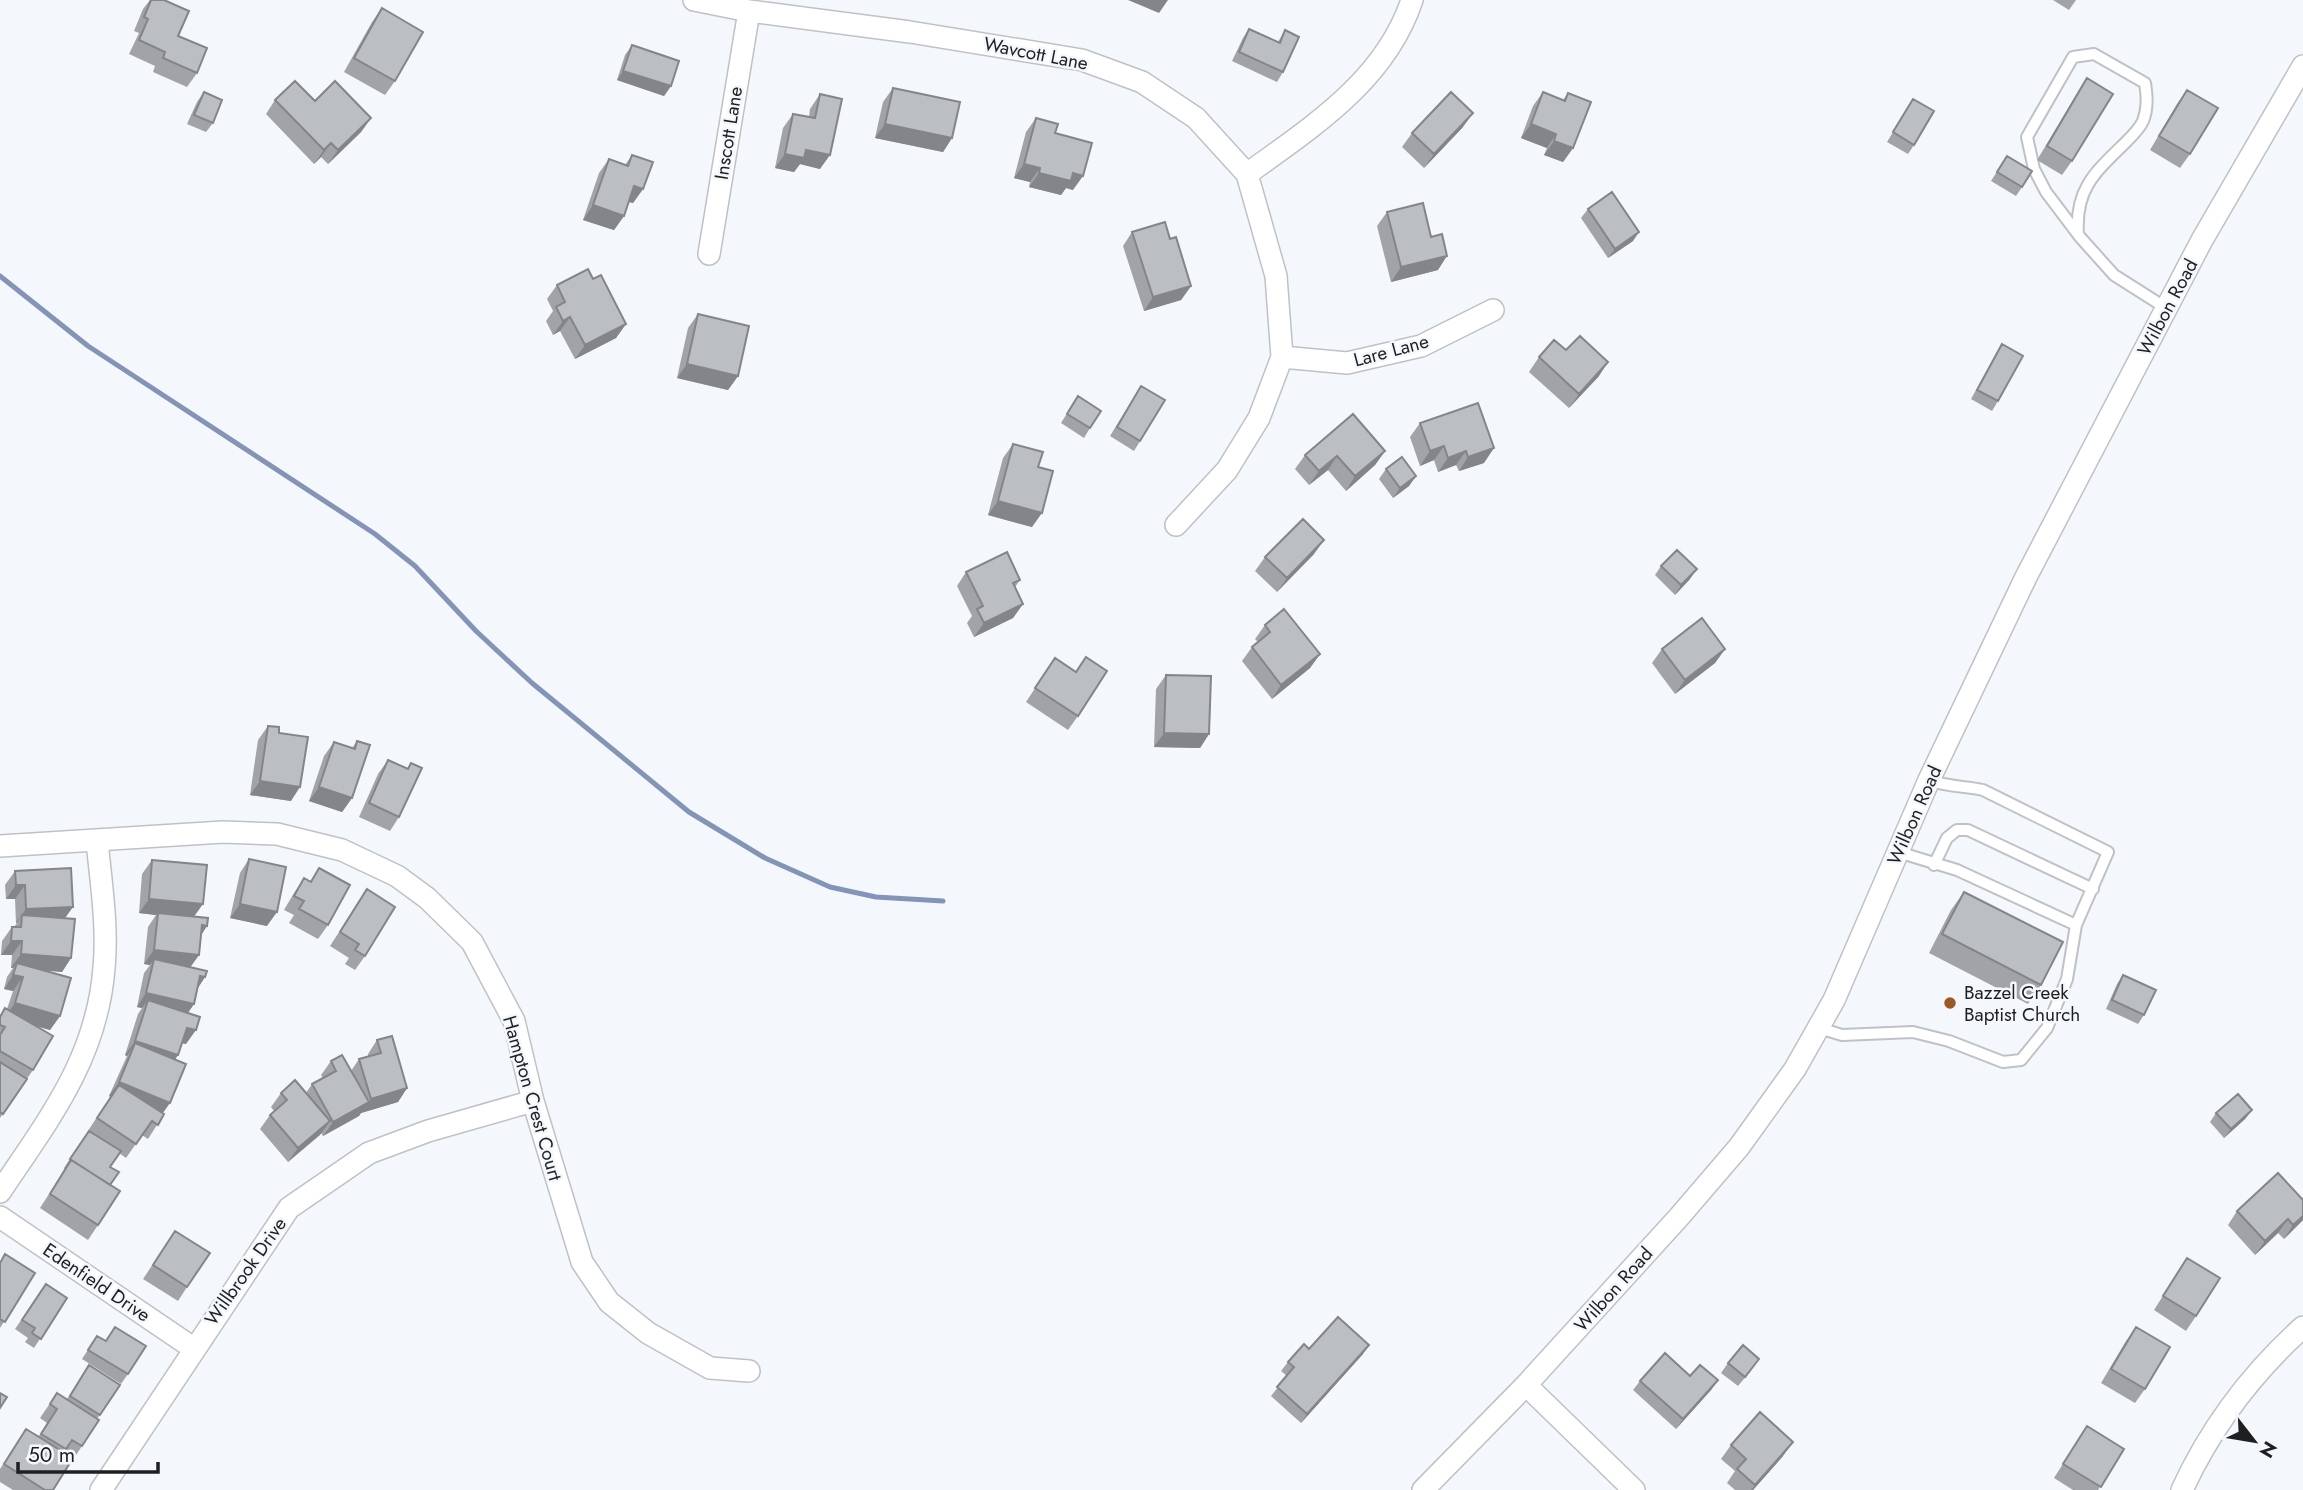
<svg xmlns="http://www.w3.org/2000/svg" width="2303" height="1490" viewBox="0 0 2303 1490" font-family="Jost,sans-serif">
	<rect width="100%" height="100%" fill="#f4f7fb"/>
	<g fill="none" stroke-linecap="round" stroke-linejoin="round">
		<path stroke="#8394b6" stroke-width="5" d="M 0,276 L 88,346 L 375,534 L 415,566 L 476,631 L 532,683 L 689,812 L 765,858 L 830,887 L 876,897 L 943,901"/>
		<g stroke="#bfc1c6" stroke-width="14">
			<path id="service" d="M 2078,234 C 2075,191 2093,174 2122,146 C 2129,139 2139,130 2143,121 C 2148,108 2147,96 2145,83 L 2094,54 L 2073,57 L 2027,137 L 2034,169 L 2046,192 L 2080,237 L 2114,275 L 2166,308
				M 1898,852 L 1957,870 L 2076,925
				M 1934,865 L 1947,838 L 1957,830 L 1968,830 L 2093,889
				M 1819,1028 L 1842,1035 L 1913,1032 L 1949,1041 L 2003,1062 L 2021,1060 L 2047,1028 L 2067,979 L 2076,925 L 2108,852 L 1983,790 C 1965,786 1947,787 1929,780"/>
		</g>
		<g stroke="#bfc1c6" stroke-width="24">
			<path id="minor" d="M 694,0 L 749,11 L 910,32 L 1082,60 L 1142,82 L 1196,118 L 1247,174 L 1276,276 L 1282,357 L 1259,418 L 1227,470 L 1176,525
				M 1247,174 C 1313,126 1385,81 1412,0
				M 709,254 L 749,11
				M 1282,357 L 1347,363 L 1421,346 L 1493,310
				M 0,846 L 223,832 L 277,834 L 342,850 L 397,876 L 427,898 L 472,942 L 514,1021 L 533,1101 L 582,1262 L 609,1302 L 648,1333 L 710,1368 L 749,1371
				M 0,1192 C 48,1120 97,1059 104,968 C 108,927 101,883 97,841
				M 0,1217 L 193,1348
				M 1526,1385 L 1634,1490
				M 101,1490 L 289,1208 L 369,1153 L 428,1131 L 533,1101
				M 1423,1490 L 1526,1385 L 1679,1217 L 1739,1147 L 1795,1069 L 1834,1000 L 1929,780 L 2026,577 L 2202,240 L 2303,66
				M 2182,1490 C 2211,1427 2252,1373 2303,1327"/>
		</g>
		<use href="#service" stroke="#fff" stroke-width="10"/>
		<use href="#minor" stroke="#fff" stroke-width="21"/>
	</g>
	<path fill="#a1a3a7" d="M 150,0 L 164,0 L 178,36 L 197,73 L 187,87 L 153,72 L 155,66 L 129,54 L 139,33 L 134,31 L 143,9 Z
		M 2053,0 L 2076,0 L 2069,10 Z
		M 382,8 L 395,81 L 385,95 L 344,72 L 372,22 Z
		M 1249,29 L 1278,42 L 1285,30 L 1283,72 L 1277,82 L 1232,61 L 1243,38 Z
		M 632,45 L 671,86 L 664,96 L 617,80 L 625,55 Z
		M 2087,78 L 2072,161 L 2062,175 L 2037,160 L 2078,92 Z
		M 893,88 L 952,138 L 943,152 L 875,138 L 883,102 Z
		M 2187,90 L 2190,154 L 2180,168 L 2150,150 L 2177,104 Z
		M 204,92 L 213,123 L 206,132 L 187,124 L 197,102 Z
		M 1543,92 L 1563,100 L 1568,93 L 1573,148 L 1563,162 L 1544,155 L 1547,148 L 1521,138 L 1533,106 Z
		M 820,94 L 820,169 L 800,164 L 794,172 L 775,168 L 783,128 L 793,114 L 809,117 L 810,109 Z
		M 1913,99 L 1914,145 L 1908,154 L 1887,142 Z
		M 275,100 L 315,101 L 371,118 L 361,132 L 328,164 L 321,157 L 314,164 L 266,114 Z
		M 1036,118 L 1055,133 L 1073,190 L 1066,188 L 1061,195 L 1029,187 L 1030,182 L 1014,178 L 1026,132 Z
		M 1463,127 L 1424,168 L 1402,147 L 1412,133 Z
		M 632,155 L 643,189 L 633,203 L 629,202 L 624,216 L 614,230 L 583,220 L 599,173 L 609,159 L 625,165 Z
		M 2007,156 L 2022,187 L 2016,196 L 1991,181 Z
		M 1588,209 L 1633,241 L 1608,258 L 1581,218 Z
		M 1387,212 L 1438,270 L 1391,282 L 1377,226 Z
		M 1132,232 L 1170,239 L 1191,286 L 1181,300 L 1144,311 L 1123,246 Z
		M 593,279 L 626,324 L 616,338 L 575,359 L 560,331 L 553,335 L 546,321 L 553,311 L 547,299 L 557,285 Z
		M 698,314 L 738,376 L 728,390 L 677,378 L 688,328 Z
		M 2002,344 L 1998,401 L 1992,411 L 1971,399 L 1996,354 Z
		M 1566,350 L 1599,376 L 1569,408 L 1529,372 L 1539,357 Z
		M 1141,386 L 1140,441 L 1134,451 L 1110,436 Z
		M 1078,396 L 1090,428 L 1084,438 L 1061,423 Z
		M 1420,423 L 1484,463 L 1459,471 L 1456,465 L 1438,472 L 1434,460 L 1420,466 L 1410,437 Z
		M 1013,444 L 1038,467 L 1032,527 L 988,515 L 1003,458 Z
		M 1385,451 L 1375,465 L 1346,491 L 1328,470 L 1309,485 L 1295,469 L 1305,455 Z
		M 1386,469 L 1416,476 L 1409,486 L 1393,498 L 1379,479 Z
		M 1314,554 L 1277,592 L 1255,571 L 1265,557 Z
		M 1661,566 L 1690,579 L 1675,595 L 1655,575 Z
		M 966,572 L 1020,580 L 1015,587 L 1023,604 L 1013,618 L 974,637 L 967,623 L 972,616 L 957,586 Z
		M 1265,625 L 1320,654 L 1310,668 L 1272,699 L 1242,661 L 1252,647 L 1258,642 L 1255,639 Z
		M 1662,649 L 1725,649 L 1715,663 L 1675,694 L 1652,663 Z
		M 1086,657 L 1078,716 L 1068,730 L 1026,702 L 1055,658 L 1076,672 Z
		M 1166,675 L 1209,734 L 1200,748 L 1154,747 L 1156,689 Z
		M 268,726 L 279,733 L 291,801 L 250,795 L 258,740 Z
		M 357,741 L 352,798 L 342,812 L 309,801 L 324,756 L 334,742 L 352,748 Z
		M 388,760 L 407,769 L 411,763 L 399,817 L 390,831 L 359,817 L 378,774 Z
		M 249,859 L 267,926 L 230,918 L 240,873 Z
		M 152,860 L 194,916 L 207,926 L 201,934 L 199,955 L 190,967 L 205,977 L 197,989 L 194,1004 L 188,1013 L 186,1044 L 182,1043 L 175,1060 L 163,1113 L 164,1114 L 148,1139 L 142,1135 L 126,1158 L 119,1153 L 110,1167 L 110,1185 L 98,1225 L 88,1240 L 40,1208 L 65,1169 L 64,1168 L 110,1097 L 109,1096 L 127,1056 L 125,1055 L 138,1014 L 142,1008 L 137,1007 L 144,973 L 150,965 L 144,964 L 148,927 L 156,915 L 139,913 L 142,874 Z
		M 319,868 L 328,925 L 318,939 L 289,923 L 294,915 L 284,910 L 294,893 L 304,878 L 310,882 Z
		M 15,871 L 65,919 L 71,958 L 62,972 L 43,970 L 60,1016 L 50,1030 L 36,1026 L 33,1070 L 0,1118 L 0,1124 L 0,1015 L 5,1008 L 7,1009 L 13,991 L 4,989 L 7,977 L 13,968 L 11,968 L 12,955 L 1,955 L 2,941 L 12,927 L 14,927 L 17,923 L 16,923 L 15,899 L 6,899 L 5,885 Z
		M 367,889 L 365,956 L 355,970 L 345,964 L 349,958 L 330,946 Z
		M 1964,892 L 2041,985 L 2028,1004 L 1929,953 L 1951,910 Z
		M 2123,975 L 2144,1015 L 2138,1024 L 2106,1009 L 2117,984 Z
		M 377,1040 L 407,1088 L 398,1102 L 361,1113 L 359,1116 L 323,1136 L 321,1133 L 288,1162 L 260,1129 L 270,1115 L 274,1111 L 271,1107 L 281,1093 L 306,1093 L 312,1084 L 323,1078 L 321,1075 L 331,1061 L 351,1071 L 359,1059 L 368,1056 L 368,1054 Z
		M 2252,1110 L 2245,1119 L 2224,1138 L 2210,1122 L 2216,1113 Z
		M 2303,1200 L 2303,1220 L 2284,1239 L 2278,1233 L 2255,1255 L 2228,1225 L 2237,1211 Z
		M 175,1231 L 187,1287 L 178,1301 L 143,1279 Z
		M 2187,1258 L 2196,1316 L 2186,1331 L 2154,1310 Z
		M 0,1262 L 35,1273 L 0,1328 Z
		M 46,1284 L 67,1298 L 34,1348 L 25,1342 L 28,1338 L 15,1329 Z
		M 115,1327 L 128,1374 L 121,1384 L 82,1359 L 97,1336 L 105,1341 Z
		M 2136,1327 L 2145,1389 L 2135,1403 L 2101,1383 L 2126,1341 Z
		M 1309,1349 L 1363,1354 L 1301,1423 L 1271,1396 L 1287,1376 L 1281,1371 L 1288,1362 Z
		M 1728,1363 L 1753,1368 L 1738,1386 L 1721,1373 Z
		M 83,1375 L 120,1385 L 97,1419 L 82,1446 L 53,1490 L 13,1490 L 0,1482 L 0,1469 L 26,1429 L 39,1436 L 47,1423 L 40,1418 L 57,1393 L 67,1399 Z
		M 1690,1376 L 1718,1380 L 1711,1390 L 1676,1429 L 1633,1390 L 1640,1381 Z
		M 2087,1426 L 2124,1449 L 2098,1490 L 2073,1490 L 2054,1478 Z
		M 1731,1445 L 1783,1456 L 1753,1490 L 1735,1490 L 1727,1483 L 1735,1471 L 1721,1459 Z"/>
	<path fill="#838588" d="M 1128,0 L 1168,0 L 1159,13 Z
		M 623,71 L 671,86 L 664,96 L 617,80 Z
		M 1473,113 L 1463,127 L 1424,168 L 1434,154 Z
		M 371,118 L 361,132 L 328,164 L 338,150 Z
		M 885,124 L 952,138 L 943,152 L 875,138 Z
		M 1531,124 L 1556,134 L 1547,148 L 1521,138 Z
		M 1554,141 L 1573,148 L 1563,162 L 1544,155 Z
		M 331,143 L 321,157 L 314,164 L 324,150 Z
		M 806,150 L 830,155 L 820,169 L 800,164 L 794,172 L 775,168 L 785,154 Z
		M 1024,164 L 1040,168 L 1030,182 L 1014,178 Z
		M 1039,173 L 1073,173 L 1083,176 L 1073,190 L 1066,188 L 1061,195 L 1029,187 Z
		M 634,186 L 643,189 L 633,203 L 625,201 Z
		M 593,205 L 624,216 L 614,230 L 583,220 Z
		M 1639,232 L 1633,241 L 1608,258 L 1615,249 Z
		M 1447,256 L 1438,270 L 1391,282 L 1401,267 Z
		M 1191,286 L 1181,300 L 1144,311 L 1153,297 Z
		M 570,317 L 560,331 L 553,335 L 563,321 Z
		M 626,324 L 616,338 L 575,359 L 585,345 Z
		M 1608,362 L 1599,376 L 1569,408 L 1579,394 Z
		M 687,364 L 738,376 L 728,390 L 677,378 Z
		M 1444,446 L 1434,460 L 1420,466 L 1430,451 Z
		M 1494,448 L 1484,463 L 1459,471 L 1468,457 Z
		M 1385,451 L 1375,465 L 1346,491 L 1355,476 Z
		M 1466,451 L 1456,465 L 1438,472 L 1448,458 Z
		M 1337,456 L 1328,470 L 1309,485 L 1319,471 Z
		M 1416,476 L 1409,486 L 1393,498 L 1400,488 Z
		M 998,501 L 1042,513 L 1032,527 L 988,515 Z
		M 1324,540 L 1314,554 L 1277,592 L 1287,578 Z
		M 1697,569 L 1690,579 L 1675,595 L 1681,585 Z
		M 1023,604 L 1013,618 L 974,637 L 984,623 Z
		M 1725,649 L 1715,663 L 1675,694 L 1685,680 Z
		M 1320,654 L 1310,668 L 1272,699 L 1281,685 Z
		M 1164,733 L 1209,734 L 1200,748 L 1154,747 Z
		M 260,781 L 300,787 L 291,801 L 250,795 Z
		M 319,787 L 352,798 L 342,812 L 309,801 Z
		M 16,885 L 25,885 L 15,899 L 6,899 Z
		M 149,899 L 203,904 L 193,918 L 158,913 L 156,915 L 139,913 Z
		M 240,904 L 277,912 L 267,926 L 230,918 Z
		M 73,907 L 63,921 L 22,915 L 17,923 L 16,923 L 26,909 Z
		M 202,925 L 207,926 L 198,940 Z
		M 11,941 L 22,941 L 12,955 L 1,955 Z
		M 154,950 L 199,955 L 189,969 L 154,959 L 150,965 L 144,964 Z
		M 21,954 L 71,958 L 62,972 L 15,968 L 17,963 L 13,968 L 11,968 Z
		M 13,975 L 23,977 L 13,991 L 4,989 Z
		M 200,976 L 205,977 L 196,991 Z
		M 146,993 L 194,1004 L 184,1018 L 148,1000 L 142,1008 L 137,1007 Z
		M 15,1003 L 60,1016 L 50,1030 L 5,1017 Z
		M 187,1028 L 196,1030 L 186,1044 L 177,1042 Z
		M 135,1041 L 178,1055 L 169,1069 L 135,1043 L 127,1056 L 125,1055 Z
		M 119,1082 L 170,1103 L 160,1117 L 109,1096 Z
		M 407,1088 L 398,1102 L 361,1113 L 359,1116 L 323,1136 L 333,1122 L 368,1103 L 371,1099 Z
		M 2252,1110 L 2245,1119 L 2224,1138 L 2231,1129 Z
		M 330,1121 L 320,1135 L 288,1162 L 298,1148 Z
		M 2303,1216 L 2303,1220 L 2284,1239 L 2293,1225 Z
		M 2288,1219 L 2278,1233 L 2255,1255 L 2265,1241 Z
		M 1369,1345 L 1363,1354 L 1301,1423 L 1307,1414 Z
		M 1718,1380 L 1711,1390 L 1676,1429 L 1683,1419 Z
		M 1793,1442 L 1783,1456 L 1753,1490 L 1751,1490 Z"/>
	<path fill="#bbbec2" stroke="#838588" stroke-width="2" d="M 151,0 L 164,0 L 189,11 L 178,36 L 207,48 L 197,73 L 163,58 L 165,52 L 139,40 L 148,19 L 144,17 Z
		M 382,8 L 423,32 L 395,81 L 354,58 Z
		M 1249,29 L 1280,43 L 1285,30 L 1299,37 L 1283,72 L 1239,52 Z
		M 632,45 L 679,61 L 671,86 L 623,71 Z
		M 2087,78 L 2113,94 L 2072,161 L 2047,146 Z
		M 295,81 L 315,101 L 335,81 L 371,118 L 338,150 L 331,143 L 324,150 L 275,100 Z
		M 893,88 L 960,102 L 952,138 L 885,124 Z
		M 2187,90 L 2218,108 L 2190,154 L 2159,136 Z
		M 204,92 L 222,100 L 213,123 L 194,115 Z
		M 1451,92 L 1473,113 L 1434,154 L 1412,133 Z
		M 1543,92 L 1565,101 L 1568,93 L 1591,102 L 1573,148 L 1554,141 L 1556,134 L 1531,124 Z
		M 820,94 L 842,99 L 830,155 L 806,150 L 804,158 L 785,154 L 793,114 L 815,118 Z
		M 1913,99 L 1934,111 L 1914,145 L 1893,132 Z
		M 1036,118 L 1058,124 L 1055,133 L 1092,143 L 1083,176 L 1073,173 L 1071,181 L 1039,173 L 1040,168 L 1024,164 Z
		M 632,155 L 653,162 L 643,189 L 634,186 L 624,216 L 593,205 L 609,159 L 628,166 Z
		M 2007,156 L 2032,171 L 2022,187 L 1997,172 Z
		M 1612,192 L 1639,232 L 1615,249 L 1588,209 Z
		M 1423,203 L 1431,237 L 1442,234 L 1447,256 L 1401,267 L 1387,212 Z
		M 1165,222 L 1170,239 L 1176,237 L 1191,286 L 1153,297 L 1132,232 Z
		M 588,269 L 593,279 L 601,275 L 626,324 L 585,345 L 570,317 L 563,321 L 556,307 L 565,302 L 557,285 Z
		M 698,314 L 749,326 L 738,376 L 687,364 Z
		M 1580,336 L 1608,362 L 1579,394 L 1539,357 L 1554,340 L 1566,350 Z
		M 2002,344 L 2023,356 L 1998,401 L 1977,390 Z
		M 1141,386 L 1165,400 L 1140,441 L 1117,427 Z
		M 1078,396 L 1101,411 L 1090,428 L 1067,414 Z
		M 1478,403 L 1494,448 L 1468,457 L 1466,451 L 1448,458 L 1444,446 L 1430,451 L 1420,423 Z
		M 1353,414 L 1385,451 L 1355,476 L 1337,456 L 1319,471 L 1305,455 Z
		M 1013,444 L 1043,452 L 1038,467 L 1053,471 L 1042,513 L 998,501 Z
		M 1402,457 L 1416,476 L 1400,488 L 1386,469 Z
		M 1303,519 L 1324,540 L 1287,578 L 1265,557 Z
		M 1677,550 L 1697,569 L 1681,585 L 1661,566 Z
		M 1007,552 L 1020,580 L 1013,583 L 1023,604 L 984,623 L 977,609 L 983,606 L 966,572 Z
		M 1284,609 L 1320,654 L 1281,685 L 1252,647 L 1270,632 L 1265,625 Z
		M 1702,618 L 1725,649 L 1685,680 L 1662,649 Z
		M 1086,657 L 1107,671 L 1078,716 L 1035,688 L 1055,658 L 1076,672 Z
		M 1166,675 L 1211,676 L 1209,734 L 1164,733 Z
		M 268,726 L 279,727 L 279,733 L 308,737 L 300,787 L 260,781 Z
		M 357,741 L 370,745 L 352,798 L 319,787 L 334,742 L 355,749 Z
		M 388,760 L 408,769 L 411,763 L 422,768 L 399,817 L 369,803 Z
		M 249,859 L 286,867 L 277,912 L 240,904 Z
		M 152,860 L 207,865 L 203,904 L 149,899 Z
		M 71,868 L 73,907 L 26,909 L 25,885 L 16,885 L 15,871 Z
		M 319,868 L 350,885 L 328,925 L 299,909 L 304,901 L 294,896 L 304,878 L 311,882 Z
		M 367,889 L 395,907 L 365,956 L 355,950 L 359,944 L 340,932 Z
		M 1964,892 L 2063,942 L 2041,985 L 1942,934 Z
		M 158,913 L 208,918 L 207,926 L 202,925 L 199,955 L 154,950 Z
		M 22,915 L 75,919 L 71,958 L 21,954 L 22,941 L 11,941 L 12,927 L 21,927 Z
		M 154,959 L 207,971 L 205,977 L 200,976 L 194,1004 L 146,993 Z
		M 17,963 L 71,978 L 60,1016 L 15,1003 L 23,977 L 13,975 Z
		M 2123,975 L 2156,990 L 2144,1015 L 2112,1000 Z
		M 148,1000 L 200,1017 L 196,1030 L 187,1028 L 178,1055 L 135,1041 Z
		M 5,1008 L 53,1036 L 33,1070 L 0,1051 L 0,1035 L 5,1027 L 0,1025 L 0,1017 Z
		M 392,1036 L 407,1088 L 371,1099 L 359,1059 L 381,1053 L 377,1040 Z
		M 135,1043 L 186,1064 L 170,1103 L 119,1082 Z
		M 342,1055 L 369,1102 L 333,1122 L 312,1084 L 336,1071 L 331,1061 Z
		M 0,1062 L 27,1079 L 3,1114 L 0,1112 Z
		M 295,1080 L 330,1121 L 298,1148 L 270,1115 L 287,1100 L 281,1093 Z
		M 119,1085 L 164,1114 L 158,1125 L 152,1121 L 136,1144 L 97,1118 Z
		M 2238,1094 L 2252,1110 L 2231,1129 L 2216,1113 Z
		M 89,1131 L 121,1151 L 110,1167 L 119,1172 L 110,1185 L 70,1159 Z
		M 71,1160 L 120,1191 L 98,1225 L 50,1194 Z
		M 2278,1173 L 2303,1200 L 2303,1216 L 2293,1225 L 2288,1219 L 2265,1241 L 2237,1211 Z
		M 175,1231 L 210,1253 L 187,1287 L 153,1265 Z
		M 5,1254 L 35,1273 L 5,1322 L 0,1319 L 0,1263 Z
		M 2187,1258 L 2220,1278 L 2196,1316 L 2163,1296 Z
		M 46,1284 L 67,1298 L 41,1339 L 32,1333 L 35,1328 L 22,1320 Z
		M 1338,1317 L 1369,1345 L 1307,1414 L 1277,1387 L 1294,1367 L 1288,1362 L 1304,1344 L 1309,1349 Z
		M 115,1327 L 146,1346 L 128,1374 L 88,1350 L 97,1336 L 106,1341 Z
		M 2136,1327 L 2170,1347 L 2145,1389 L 2111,1369 Z
		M 1743,1345 L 1759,1359 L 1745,1377 L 1728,1363 Z
		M 1665,1353 L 1690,1376 L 1700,1365 L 1718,1380 L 1683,1419 L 1640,1381 Z
		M 89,1365 L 120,1385 L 100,1415 L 70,1396 Z
		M 0,1393 L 7,1397 L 0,1408 Z
		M 57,1393 L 99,1420 L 82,1446 L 72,1440 L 66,1449 L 41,1434 L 57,1409 L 50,1404 Z
		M 1760,1412 L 1793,1442 L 1755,1485 L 1737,1469 L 1746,1459 L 1731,1445 Z
		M 2087,1426 L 2124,1449 L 2101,1487 L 2063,1464 Z
		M 26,1429 L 73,1458 L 53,1490 L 45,1490 L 4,1464 Z"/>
	<circle fill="#9c5928" stroke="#f4f7fb" stroke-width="2.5" cx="1950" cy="1003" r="7"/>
	<g text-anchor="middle" stroke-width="5" stroke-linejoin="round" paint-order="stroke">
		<g font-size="19" fill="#1e1f20" stroke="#f4f7fb">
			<text transform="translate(1036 53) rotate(11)" y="7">Wavcott Lane</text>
			<text transform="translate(728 133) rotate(-81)" y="7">Inscott Lane</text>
			<text transform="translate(2167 307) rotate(-62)" y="7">Wilbon Road</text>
			<text transform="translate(1391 350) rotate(-15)" y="7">Lare Lane</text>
			<text transform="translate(1914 815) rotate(-66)" y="7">Wilbon Road</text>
			<text transform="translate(533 1098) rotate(74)" y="7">Hampton Crest Court</text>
			<text transform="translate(245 1271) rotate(-55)" y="7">Willbrook Drive</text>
			<text transform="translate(97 1282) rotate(34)" y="7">Edenfield Drive</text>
			<text transform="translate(1613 1289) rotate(-48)" y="7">Wilbon Road</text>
		</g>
		<g font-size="19" fill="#1e1f20" stroke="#f4f7fb" text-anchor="start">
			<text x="1964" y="999">Bazzel Creek<tspan x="1964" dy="22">Baptist Church</tspan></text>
		</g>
	</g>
	<g transform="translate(2254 1441) rotate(121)" stroke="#f4f7fb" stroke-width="5" paint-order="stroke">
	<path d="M0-5L12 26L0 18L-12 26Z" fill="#1e1f20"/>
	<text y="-10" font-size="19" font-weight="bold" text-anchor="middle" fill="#1e1f20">N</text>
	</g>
	<path d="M18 1462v10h140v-10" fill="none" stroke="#1e1f20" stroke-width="3.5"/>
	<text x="28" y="1462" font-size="21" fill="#1e1f20" stroke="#f4f7fb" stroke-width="5" paint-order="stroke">50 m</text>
</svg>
